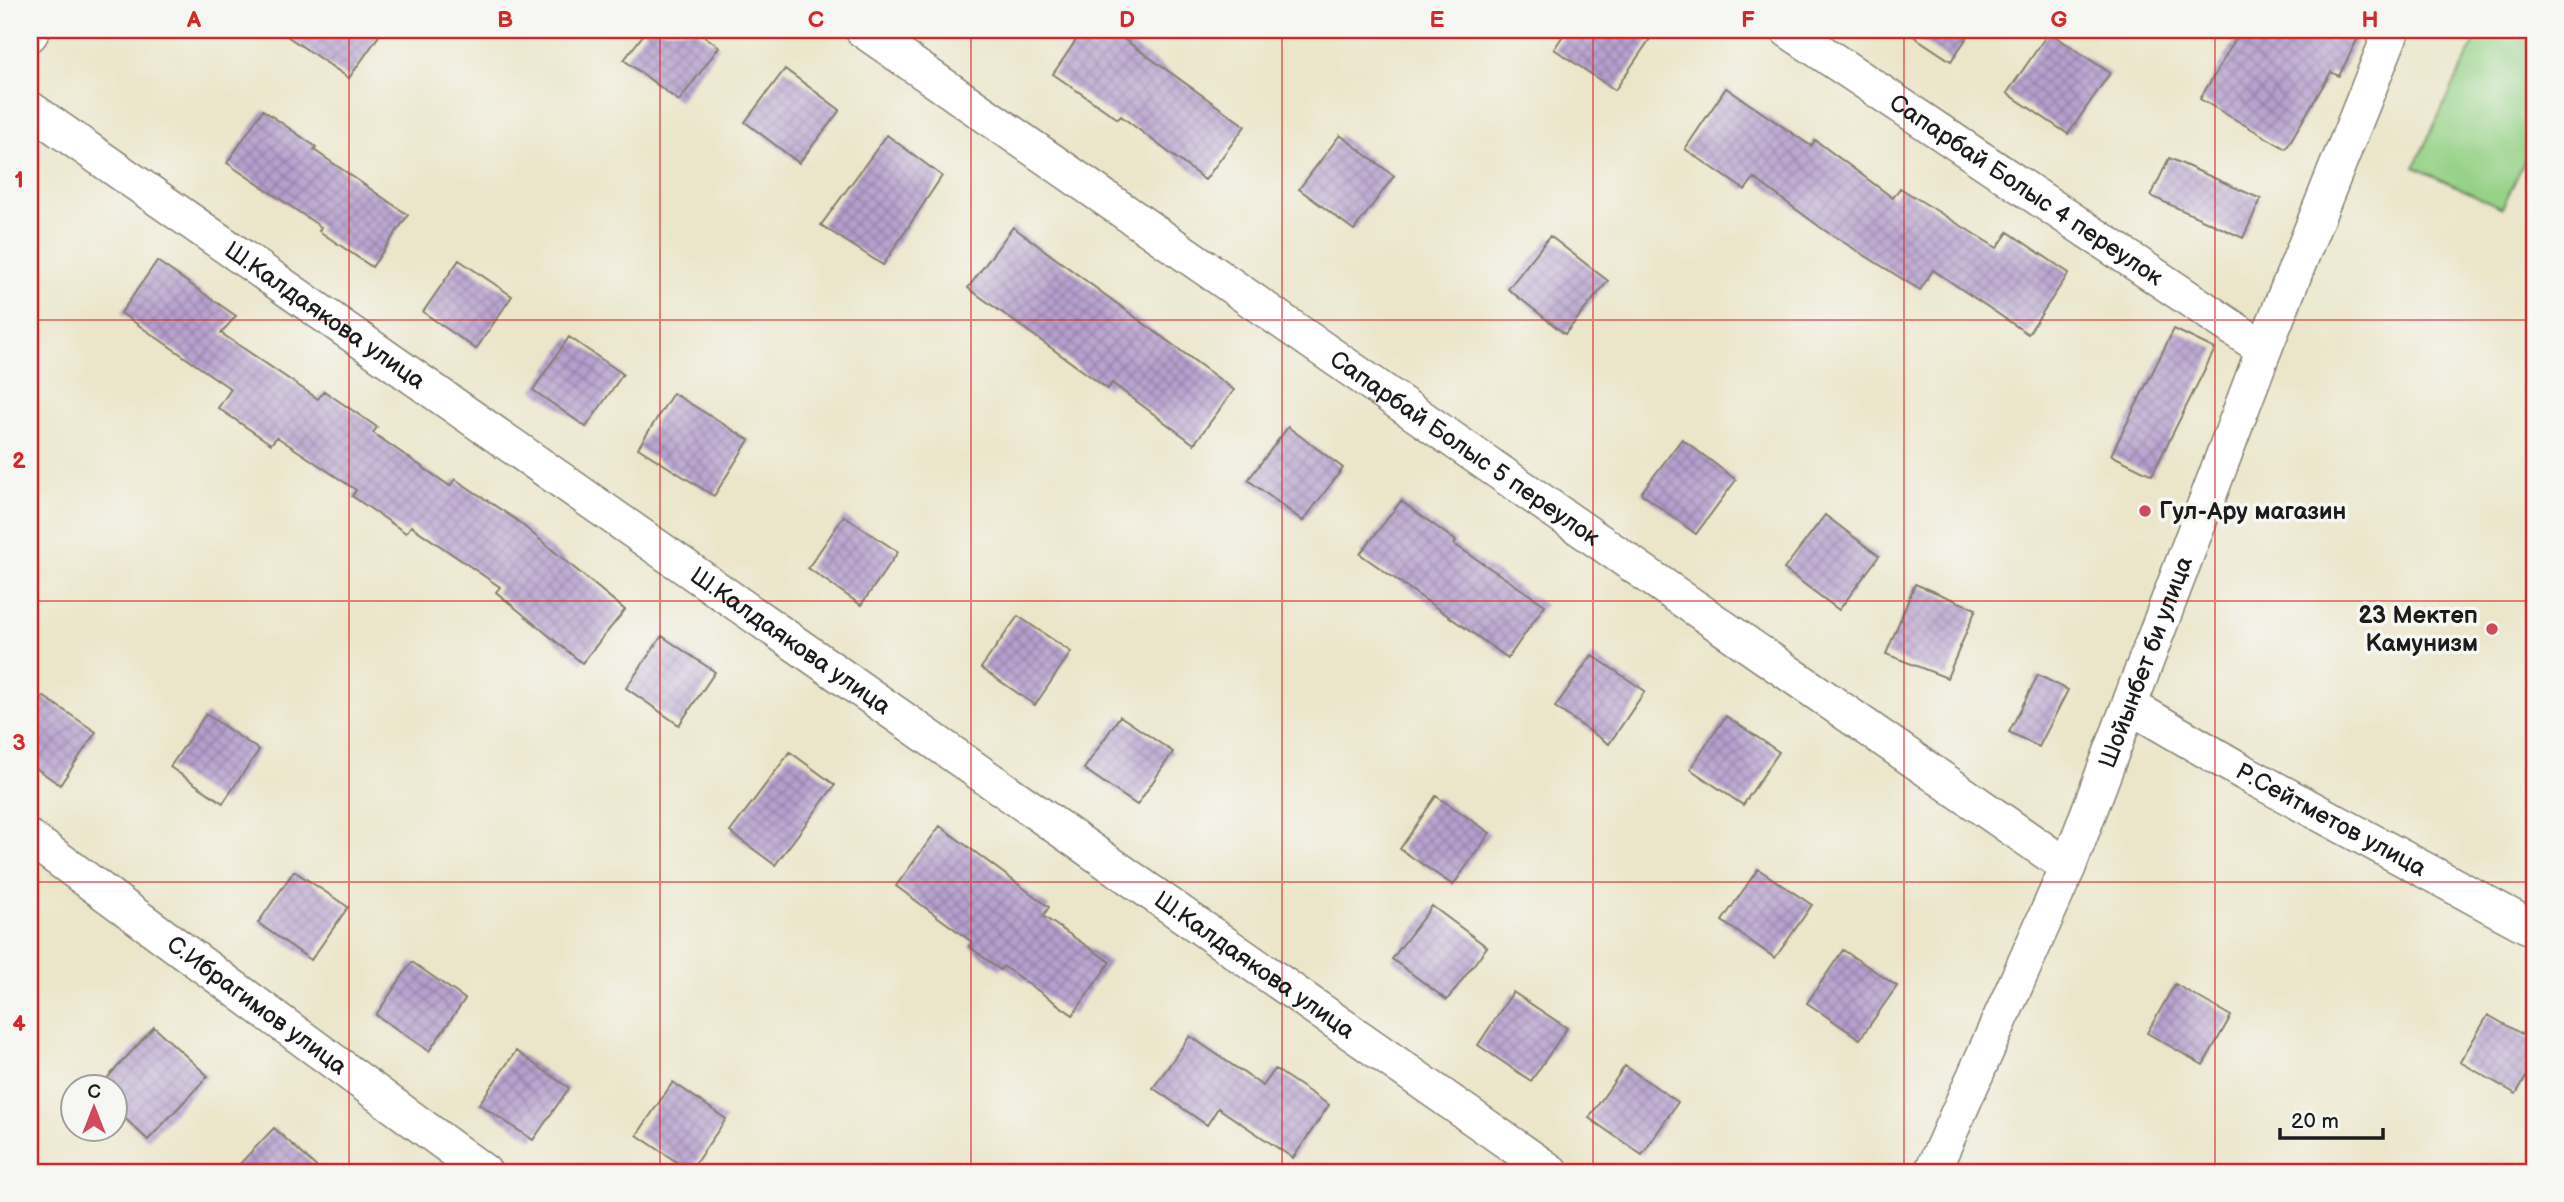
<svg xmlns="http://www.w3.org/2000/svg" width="2564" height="1202" viewBox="0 0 2564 1202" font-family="'Balsamiq Sans',sans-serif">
	<defs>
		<pattern id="building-cross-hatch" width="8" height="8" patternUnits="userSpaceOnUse" patternTransform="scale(1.75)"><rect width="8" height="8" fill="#b69fce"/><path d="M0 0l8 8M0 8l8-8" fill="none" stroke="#9381a6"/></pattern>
	</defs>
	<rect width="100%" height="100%" fill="#f6f6f2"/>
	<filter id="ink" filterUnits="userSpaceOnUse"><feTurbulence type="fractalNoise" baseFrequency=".0143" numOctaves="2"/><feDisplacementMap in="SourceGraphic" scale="14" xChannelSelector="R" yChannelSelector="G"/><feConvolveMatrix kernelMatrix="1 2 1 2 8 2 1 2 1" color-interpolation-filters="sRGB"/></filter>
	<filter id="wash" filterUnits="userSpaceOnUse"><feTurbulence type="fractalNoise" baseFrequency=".00686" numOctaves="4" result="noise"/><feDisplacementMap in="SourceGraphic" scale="28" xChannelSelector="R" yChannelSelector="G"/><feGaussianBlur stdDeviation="1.57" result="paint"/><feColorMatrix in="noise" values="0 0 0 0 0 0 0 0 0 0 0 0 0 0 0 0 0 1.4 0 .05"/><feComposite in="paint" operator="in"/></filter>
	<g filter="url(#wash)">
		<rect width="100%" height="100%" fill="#ebe5c9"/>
		<path fill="#95d186" stroke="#587651" stroke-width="2" d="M 2480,30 L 2534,30 L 2534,141 L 2502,208 L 2414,167 Z"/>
		<g id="blocks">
			<path fill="url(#building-cross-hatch)" d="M 278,30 L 383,30 L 349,78 Z
				M 647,30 L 696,30 L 719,47 L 679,101 L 624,60 Z
				M 1083,30 L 1111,30 L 1245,126 L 1205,180 L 1121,116 L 1118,119 L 1053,74 Z
				M 1567,30 L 1656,30 L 1615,90 L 1554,49 Z
				M 1904,30 L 1972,30 L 1951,61 Z
				M 2241,30 L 2362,30 L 2339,76 L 2331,72 L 2286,149 L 2200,99 Z
				M 2049,32 L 2110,73 L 2068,134 L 2007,93 Z
				M 785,69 L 840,110 L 799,163 L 745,122 Z
				M 1726,88 L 1811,146 L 1815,140 L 1893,198 L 1900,188 L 1997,248 L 2008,232 L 2069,273 L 2028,334 L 1933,270 L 1920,290 L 1824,230 L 1754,178 L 1745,190 L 1685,149 Z
				M 263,110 L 316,147 L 314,150 L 408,215 L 372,267 L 319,231 L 321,227 L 227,163 Z
				M 887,135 L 942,176 L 883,265 L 821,225 Z
				M 1340,135 L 1394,176 L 1354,230 L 1299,189 Z
				M 2169,158 L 2261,199 L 2243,238 L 2151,196 Z
				M 1013,227 L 1234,390 L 1194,444 L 1112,383 L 1108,389 L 968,288 Z
				M 1550,236 L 1608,281 L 1565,334 L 1508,289 Z
				M 459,260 L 512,296 L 476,349 L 423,312 Z
				M 157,261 L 236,316 L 221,333 L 318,399 L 324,391 L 377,427 L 373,433 L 450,486 L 455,479 L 515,519 L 625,610 L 582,663 L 496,592 L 500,587 L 411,526 L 406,533 L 352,496 L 356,490 L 277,437 L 271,444 L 218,408 L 231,389 L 121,313 Z
				M 2174,329 L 2215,349 L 2152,475 L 2111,455 Z
				M 569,337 L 623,374 L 586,427 L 533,390 Z
				M 673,393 L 749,440 L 714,496 L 638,448 Z
				M 1288,427 L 1343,468 L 1303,521 L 1248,480 Z
				M 1682,439 L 1736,480 L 1696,534 L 1641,493 Z
				M 1401,501 L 1456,541 L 1454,544 L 1545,605 L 1508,658 L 1360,554 Z
				M 1825,515 L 1879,556 L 1839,610 L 1784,569 Z
				M 844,516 L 898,552 L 861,605 L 808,568 Z
				M 1915,584 L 1976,609 L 1947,678 L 1886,654 Z
				M 1018,616 L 1071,652 L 1035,705 L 981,668 Z
				M 662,636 L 715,672 L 679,725 L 626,688 Z
				M 1592,655 L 1645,691 L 1609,744 L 1555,707 Z
				M 2038,675 L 2068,690 L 2039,747 L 2009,732 Z
				M 43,696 L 96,732 L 60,785 L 30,764 L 30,716 Z
				M 206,714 L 259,750 L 223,803 L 170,767 Z
				M 1120,716 L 1173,752 L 1137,805 L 1084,769 Z
				M 1726,716 L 1779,752 L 1743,805 L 1690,769 Z
				M 790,752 L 835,785 L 775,865 L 730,832 Z
				M 1436,796 L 1490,833 L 1453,885 L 1400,849 Z
				M 940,826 L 1049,907 L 1043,916 L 1110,962 L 1073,1015 L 1003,966 L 1000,970 L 969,946 L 972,942 L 896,886 Z
				M 1758,869 L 1812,905 L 1775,958 L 1722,921 Z
				M 294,871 L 348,907 L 311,960 L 258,923 Z
				M 1432,906 L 1487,947 L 1447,1000 L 1392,959 Z
				M 1843,950 L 1897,986 L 1860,1039 L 1807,1003 Z
				M 412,962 L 465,999 L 429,1051 L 376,1015 Z
				M 2175,984 L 2231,1016 L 2203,1065 L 2147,1033 Z
				M 1513,992 L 1567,1028 L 1531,1081 L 1478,1045 Z
				M 2488,1015 L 2534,1041 L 2534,1063 L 2516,1094 L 2460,1062 Z
				M 154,1027 L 208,1076 L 148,1140 L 116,1110 L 116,1087 L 99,1087 Z
				M 1190,1036 L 1263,1086 L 1275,1069 L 1329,1105 L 1293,1158 L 1218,1108 L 1207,1125 L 1153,1088 Z
				M 516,1051 L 569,1088 L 533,1140 L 479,1104 Z
				M 1625,1066 L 1678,1102 L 1642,1155 L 1589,1118 Z
				M 673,1082 L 726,1119 L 690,1171 L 637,1135 Z
				M 274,1128 L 322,1172 L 232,1172 Z"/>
		</g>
	</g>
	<g filter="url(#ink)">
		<use href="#blocks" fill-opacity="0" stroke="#848072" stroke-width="2"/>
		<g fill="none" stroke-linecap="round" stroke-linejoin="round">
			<g stroke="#848072" stroke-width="38">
				<g id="minor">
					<path id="s1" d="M 863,30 L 2068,867"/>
					<path id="s2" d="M 1788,30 L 2264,349"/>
					<path d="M 30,34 L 32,30"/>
					<path id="s3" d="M 30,109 L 1551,1172"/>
					<path id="s4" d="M 2130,706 L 2245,773 L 2534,929"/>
					<path id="s5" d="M 30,838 L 484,1172"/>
					<path id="s6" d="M 1932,1172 L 2068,867 L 2264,349 L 2392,30"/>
				</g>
			</g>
			<use href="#minor" stroke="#fff" stroke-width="35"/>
		</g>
	</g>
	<path fill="none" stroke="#d62828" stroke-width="2" stroke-opacity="0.55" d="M 349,30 L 349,1172M 660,30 L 660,1172M 971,30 L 971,1172M 1282,30 L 1282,1172M 1593,30 L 1593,1172M 1904,30 L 1904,1172M 2215,30 L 2215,1172M 30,320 L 2534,320M 30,601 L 2534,601M 30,882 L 2534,882"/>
	<g fill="#d1495b" stroke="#f6f6f2" stroke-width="2.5">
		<circle cx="2145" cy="511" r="7"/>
		<circle cx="2492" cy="629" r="7"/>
	</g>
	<g text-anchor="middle" stroke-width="7" stroke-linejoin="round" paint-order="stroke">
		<g font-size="24" fill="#1c1c1c" stroke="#f6f6f2">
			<text dy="8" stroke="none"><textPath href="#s2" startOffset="287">Сапарбай Болыс 4 переулок</textPath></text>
			<text dy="8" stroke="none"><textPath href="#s3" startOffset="360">Ш.Калдаякова улица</textPath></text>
			<text dy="8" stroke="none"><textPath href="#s1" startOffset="733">Сапарбай Болыс 5 переулок</textPath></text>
			<text dy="8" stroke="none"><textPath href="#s3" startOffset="928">Ш.Калдаякова улица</textPath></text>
			<text dy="8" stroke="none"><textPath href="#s6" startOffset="553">Шойынбет би улица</textPath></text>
			<text dy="8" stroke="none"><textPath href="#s4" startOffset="231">Р.Сейтметов улица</textPath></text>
			<text dy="8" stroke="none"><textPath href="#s3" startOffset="1494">Ш.Калдаякова улица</textPath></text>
			<text dy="8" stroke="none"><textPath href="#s5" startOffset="282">С.Ибрагимов улица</textPath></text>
		</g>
		<g font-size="24" font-weight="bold" fill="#1c1c1c" stroke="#f6f6f2" text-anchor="start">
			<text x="2159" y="519">Гул-Ару магазин</text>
			<text x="2478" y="623" text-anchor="end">23 Мектеп<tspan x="2478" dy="28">Камунизм</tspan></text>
		</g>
	</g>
	<rect width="2564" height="1202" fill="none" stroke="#f6f6f2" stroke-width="77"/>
	<g transform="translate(94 1108)"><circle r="33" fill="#f6f6f2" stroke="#9f9f9c" stroke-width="2"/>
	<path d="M0-5L12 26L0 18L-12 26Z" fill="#d1495b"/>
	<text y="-10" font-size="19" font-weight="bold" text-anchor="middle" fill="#1c1c1c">С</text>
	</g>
	<path d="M2280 1128v10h103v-10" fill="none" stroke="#1c1c1c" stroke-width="3.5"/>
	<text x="2291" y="1128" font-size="21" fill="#1c1c1c" stroke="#f6f6f2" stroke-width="5" paint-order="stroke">20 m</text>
	<rect x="38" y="38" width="2488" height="1126" fill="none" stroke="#d62828" stroke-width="2.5"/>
	<g font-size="23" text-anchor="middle" font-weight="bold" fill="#d62828">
		<text x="194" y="27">A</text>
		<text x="505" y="27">B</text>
		<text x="816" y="27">C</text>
		<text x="1127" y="27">D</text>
		<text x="1437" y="27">E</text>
		<text x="1748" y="27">F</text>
		<text x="2059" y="27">G</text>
		<text x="2370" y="27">H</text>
		<text x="19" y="187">1</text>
		<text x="19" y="468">2</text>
		<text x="19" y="750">3</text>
		<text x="19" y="1031">4</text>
	</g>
</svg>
